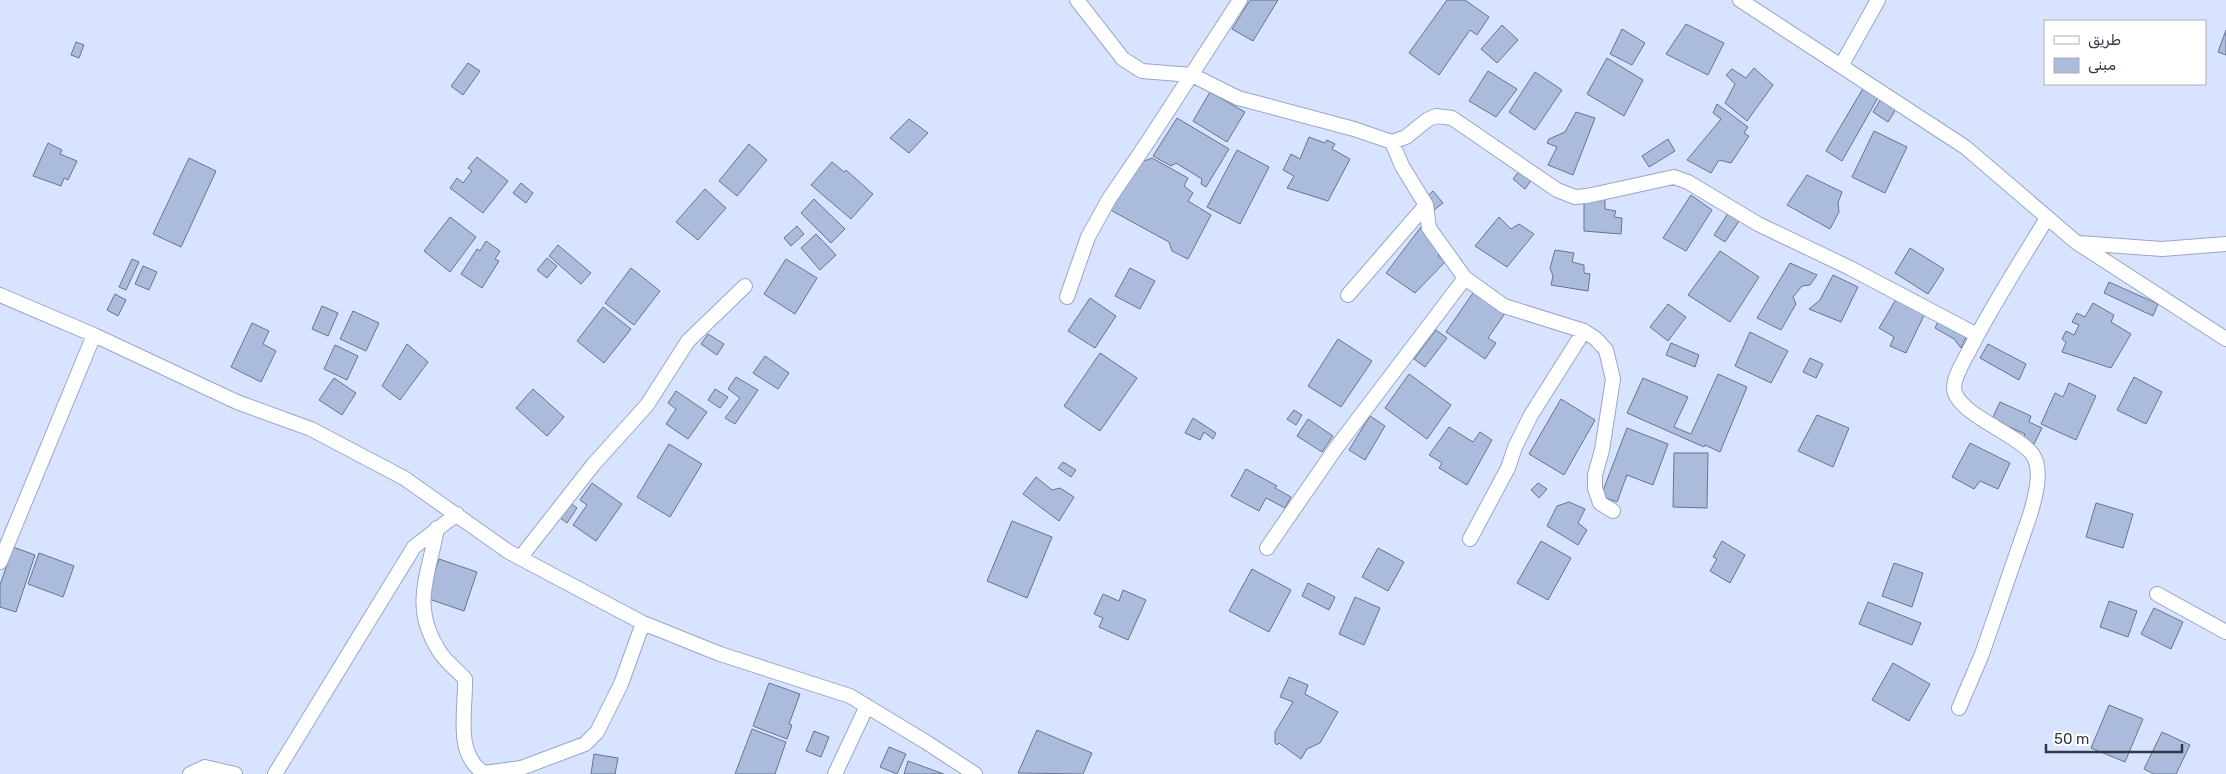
<svg xmlns="http://www.w3.org/2000/svg" width="2226" height="774" viewBox="0 0 2226 774" font-family="Rubik,'Noto Sans Arabic',sans-serif">
	<rect width="100%" height="100%" fill="#d8e4ff"/>
	<path fill="#abbbdb" stroke="#667491" d="M 1250,0 L 1278,0 L 1253,41 L 1232,29 Z
		M 1447,0 L 1465,0 L 1489,17 L 1477,35 L 1470,30 L 1439,75 L 1409,53 Z
		M 1686,24 L 1724,43 L 1708,75 L 1666,54 Z
		M 1502,25 L 1518,40 L 1497,63 L 1481,49 Z
		M 1622,29 L 1645,43 L 1632,65 L 1610,54 Z
		M 2226,30 L 2226,55 L 2218,52 Z
		M 76,42 L 84,45 L 79,58 L 71,55 Z
		M 1607,58 L 1643,80 L 1624,116 L 1587,94 Z
		M 468,63 L 480,71 L 463,95 L 451,86 Z
		M 1754,68 L 1773,85 L 1747,121 L 1725,103 L 1735,84 L 1726,75 L 1732,69 L 1746,78 Z
		M 1488,71 L 1517,89 L 1496,117 L 1469,101 Z
		M 1535,72 L 1562,90 L 1535,130 L 1509,112 Z
		M 1868,80 L 1883,89 L 1842,161 L 1826,151 Z
		M 1210,92 L 1245,112 L 1227,142 L 1193,121 Z
		M 1885,92 L 1901,101 L 1888,122 L 1873,112 Z
		M 1717,104 L 1748,127 L 1744,133 L 1749,136 L 1731,163 L 1719,160 L 1711,173 L 1687,160 L 1721,119 L 1713,113 Z
		M 1576,112 L 1595,118 L 1573,175 L 1548,165 L 1557,147 L 1547,143 L 1549,139 L 1565,132 Z
		M 1177,118 L 1229,149 L 1206,187 L 1201,184 L 1202,179 L 1176,163 L 1171,166 L 1153,156 Z
		M 909,119 L 928,133 L 909,153 L 890,138 Z
		M 1874,131 L 1907,147 L 1885,193 L 1852,177 Z
		M 1309,137 L 1325,143 L 1327,140 L 1335,144 L 1332,149 L 1350,159 L 1328,201 L 1287,188 L 1294,176 L 1283,170 L 1291,154 L 1300,159 Z
		M 1668,139 L 1675,151 L 1649,167 L 1642,156 Z
		M 48,143 L 62,150 L 60,154 L 77,161 L 68,180 L 64,178 L 61,186 L 33,176 Z
		M 749,144 L 767,160 L 737,196 L 719,181 Z
		M 1237,150 L 1269,167 L 1240,224 L 1207,207 Z
		M 477,157 L 508,181 L 483,213 L 450,188 L 457,178 L 463,183 L 472,171 L 468,168 Z
		M 189,158 L 216,171 L 181,247 L 153,234 Z
		M 1152,158 L 1188,178 L 1184,186 L 1193,193 L 1188,201 L 1211,215 L 1188,259 L 1172,251 L 1169,242 L 1105,207 L 1134,165 Z
		M 832,162 L 844,172 L 846,170 L 873,194 L 851,219 L 811,185 Z
		M 1520,170 L 1532,179 L 1525,189 L 1513,179 Z
		M 1807,175 L 1842,192 L 1838,203 L 1839,212 L 1830,229 L 1787,205 Z
		M 521,183 L 533,193 L 526,203 L 513,193 Z
		M 705,189 L 726,208 L 698,240 L 676,222 Z
		M 1433,191 L 1443,203 L 1434,210 L 1425,198 Z
		M 1691,195 L 1712,210 L 1686,251 L 1663,238 Z
		M 1584,198 L 1605,198 L 1605,209 L 1616,211 L 1614,217 L 1622,218 L 1621,234 L 1584,231 Z
		M 814,199 L 845,229 L 831,243 L 801,213 Z
		M 1734,204 L 1745,212 L 1725,242 L 1714,235 Z
		M 450,217 L 476,237 L 450,272 L 424,251 Z
		M 1499,217 L 1511,229 L 1519,224 L 1534,234 L 1507,267 L 1475,246 Z
		M 797,226 L 804,234 L 791,246 L 784,238 Z
		M 1421,227 L 1445,250 L 1438,256 L 1445,262 L 1415,293 L 1386,273 Z
		M 816,234 L 836,255 L 820,270 L 801,248 Z
		M 486,241 L 500,251 L 495,259 L 499,261 L 482,288 L 461,274 L 477,249 L 480,251 Z
		M 558,245 L 591,273 L 581,284 L 549,256 Z
		M 1910,248 L 1944,269 L 1928,294 L 1895,273 Z
		M 1555,250 L 1574,253 L 1572,262 L 1584,265 L 1584,273 L 1590,274 L 1588,291 L 1551,285 L 1553,276 L 1550,268 Z
		M 1720,251 L 1759,277 L 1730,322 L 1688,295 Z
		M 547,258 L 557,266 L 547,278 L 537,270 Z
		M 132,259 L 139,262 L 126,290 L 119,287 Z
		M 786,259 L 817,278 L 795,314 L 764,294 Z
		M 1790,263 L 1817,275 L 1810,285 L 1802,286 L 1793,297 L 1796,304 L 1781,330 L 1757,318 Z
		M 143,266 L 157,272 L 149,290 L 135,284 Z
		M 631,268 L 660,291 L 634,325 L 605,303 Z
		M 1130,268 L 1155,281 L 1140,309 L 1115,296 Z
		M 1833,275 L 1858,287 L 1841,322 L 1809,309 L 1820,300 Z
		M 2109,282 L 2158,304 L 2153,316 L 2104,293 Z
		M 1475,290 L 1506,312 L 1488,338 L 1496,343 L 1485,359 L 1446,332 Z
		M 115,294 L 126,300 L 118,316 L 107,310 Z
		M 1898,296 L 1927,309 L 1906,353 L 1890,346 L 1894,337 L 1879,328 Z
		M 1090,298 L 1116,316 L 1095,348 L 1068,331 Z
		M 2093,303 L 2114,315 L 2111,322 L 2131,334 L 2111,368 L 2062,352 L 2066,342 L 2062,339 L 2066,331 L 2074,335 L 2079,325 L 2072,322 L 2077,313 L 2085,317 Z
		M 1668,304 L 1686,317 L 1668,341 L 1650,327 Z
		M 322,306 L 338,313 L 328,336 L 312,329 Z
		M 603,307 L 631,329 L 604,363 L 577,341 Z
		M 353,311 L 379,323 L 366,351 L 340,339 Z
		M 1940,317 L 1968,333 L 1961,348 L 1954,339 L 1935,328 Z
		M 252,323 L 269,331 L 263,344 L 276,351 L 261,382 L 231,367 Z
		M 1436,330 L 1447,338 L 1425,367 L 1414,359 Z
		M 1750,332 L 1788,351 L 1771,383 L 1735,366 Z
		M 708,334 L 724,344 L 717,355 L 701,344 Z
		M 1338,339 L 1372,361 L 1341,407 L 1308,386 Z
		M 1671,343 L 1699,355 L 1695,367 L 1666,355 Z
		M 407,344 L 428,362 L 400,400 L 382,386 Z
		M 1988,344 L 2026,364 L 2019,380 L 1980,358 Z
		M 335,345 L 358,356 L 347,380 L 324,369 Z
		M 1100,353 L 1137,378 L 1100,431 L 1064,406 Z
		M 765,356 L 789,373 L 778,389 L 753,373 Z
		M 1810,358 L 1823,364 L 1816,378 L 1803,372 Z
		M 1409,374 L 1451,405 L 1427,439 L 1385,408 Z
		M 1718,374 L 1747,387 L 1720,452 L 1705,445 L 1704,447 L 1627,413 L 1643,378 L 1688,397 L 1674,427 L 1691,434 Z
		M 736,377 L 758,390 L 735,424 L 725,418 L 740,398 L 728,389 Z
		M 2134,377 L 2162,392 L 2146,424 L 2117,410 Z
		M 334,378 L 356,393 L 342,415 L 319,400 Z
		M 2069,383 L 2096,396 L 2076,440 L 2041,424 L 2055,393 L 2063,397 Z
		M 533,389 L 564,417 L 547,436 L 516,408 Z
		M 715,389 L 728,397 L 720,408 L 708,400 Z
		M 676,391 L 707,412 L 688,439 L 666,424 L 676,409 L 668,403 Z
		M 1561,399 L 1595,420 L 1564,475 L 1529,454 Z
		M 2000,402 L 2031,416 L 2029,422 L 2042,428 L 2034,444 L 2022,439 L 2025,434 L 1992,419 Z
		M 1294,410 L 1302,415 L 1296,425 L 1287,419 Z
		M 1817,415 L 1849,428 L 1833,467 L 1798,451 Z
		M 1370,416 L 1385,426 L 1365,460 L 1349,450 Z
		M 1193,418 L 1216,433 L 1213,439 L 1204,432 L 1200,440 L 1185,433 Z
		M 1308,419 L 1333,436 L 1322,452 L 1297,436 Z
		M 1449,427 L 1473,442 L 1480,432 L 1492,440 L 1467,485 L 1439,468 L 1442,463 L 1429,455 Z
		M 1627,428 L 1668,444 L 1653,485 L 1627,475 L 1617,502 L 1601,496 Z
		M 1970,443 L 2010,463 L 1998,489 L 1980,481 L 1974,489 L 1952,477 Z
		M 669,444 L 702,464 L 670,517 L 637,497 Z
		M 1674,453 L 1708,453 L 1707,508 L 1673,507 Z
		M 1063,462 L 1076,470 L 1071,477 L 1058,468 Z
		M 1246,469 L 1277,486 L 1275,488 L 1291,497 L 1285,508 L 1266,498 L 1259,511 L 1231,496 Z
		M 1036,477 L 1052,490 L 1060,488 L 1074,497 L 1059,521 L 1023,494 Z
		M 592,483 L 622,504 L 596,541 L 573,525 L 587,505 L 580,500 Z
		M 1538,483 L 1547,489 L 1539,498 L 1531,490 Z
		M 569,502 L 577,508 L 567,523 L 558,516 Z
		M 1569,502 L 1585,509 L 1578,523 L 1587,530 L 1578,545 L 1547,526 L 1557,506 Z
		M 2096,503 L 2133,514 L 2123,548 L 2086,537 Z
		M 1012,521 L 1052,537 L 1027,598 L 987,581 Z
		M 1541,541 L 1571,558 L 1548,600 L 1517,583 Z
		M 1722,541 L 1745,555 L 1730,583 L 1710,571 L 1717,559 L 1713,557 Z
		M 13,547 L 35,555 L 16,612 L 0,607 L 0,585 Z
		M 1378,548 L 1404,562 L 1388,591 L 1362,577 Z
		M 39,553 L 74,566 L 63,597 L 28,584 Z
		M 439,559 L 477,572 L 464,611 L 426,598 Z
		M 1894,563 L 1923,573 L 1912,607 L 1882,596 Z
		M 1252,569 L 1291,590 L 1269,632 L 1229,611 Z
		M 1308,583 L 1335,597 L 1329,610 L 1302,596 Z
		M 1123,590 L 1146,600 L 1128,640 L 1099,627 L 1103,618 L 1094,614 L 1103,594 L 1119,601 Z
		M 1355,597 L 1380,608 L 1364,645 L 1339,634 Z
		M 2109,601 L 2137,611 L 2128,637 L 2100,627 Z
		M 1868,602 L 1921,623 L 1912,645 L 1859,624 Z
		M 2154,608 L 2183,622 L 2171,649 L 2141,634 Z
		M 1893,663 L 1930,684 L 1909,721 L 1872,700 Z
		M 1289,677 L 1308,685 L 1305,694 L 1338,712 L 1320,743 L 1307,749 L 1301,759 L 1279,743 L 1277,745 L 1275,743 L 1275,732 L 1293,702 L 1280,697 Z
		M 769,683 L 800,694 L 789,724 L 792,725 L 787,739 L 753,726 Z
		M 2109,705 L 2143,719 L 2125,762 L 2091,748 Z
		M 752,729 L 786,742 L 775,774 L 735,774 Z
		M 1037,730 L 1092,753 L 1083,774 L 1018,773 Z
		M 814,731 L 829,737 L 821,757 L 806,751 Z
		M 2162,732 L 2190,745 L 2176,774 L 2154,774 L 2144,769 Z
		M 889,747 L 906,754 L 897,774 L 880,767 Z
		M 594,754 L 618,758 L 615,774 L 591,774 Z
		M 908,761 L 944,774 L 904,774 Z"/>
	<g fill="none" stroke-linecap="round" stroke-linejoin="round">
		<g stroke="#98a7c6" stroke-width="16">
			<path id="street" d="M 1077,0 L 1123,59 L 1142,71 L 1192,75 L 1238,98 L 1354,129 L 1392,142 L 1406,137 L 1427,120 L 1436,116 L 1452,118 L 1557,190 L 1575,197 L 1587,196 L 1674,177 L 1688,182 L 1758,224 L 1850,268 L 1977,335
				M 1740,0 L 1965,147 L 2076,242 L 2226,339
				M 1841,66 L 1878,0
				M 1392,142 L 1402,166 L 1426,205 L 1429,228 L 1465,278 L 1504,306 L 1584,331 L 1596,339 L 1606,350 L 1613,379 L 1602,450 L 1595,475 L 1595,488 L 1600,503 L 1613,511
				M 2079,243 L 2162,249 L 2226,244
				M 0,295 L 94,335 L 237,402 L 311,429 L 404,478 L 509,552 L 643,623 L 720,654 L 850,696 L 926,742 L 975,774
				M 1348,295 L 1426,205
				M 1067,297 L 1088,237 L 1109,199 L 1149,140 L 1240,0
				M 437,528 C 429,575 410,605 439,651 C 445,661 457,670 465,679 C 466,710 454,754 484,773 L 521,768 L 585,744 L 597,732 L 621,684 L 643,623
				M 1470,539 L 1508,468 L 1515,447 L 1531,415 L 1584,331
				M 1267,548 L 1336,448 L 1465,278
				M 520,558 L 593,465 L 647,405 L 688,341 L 745,286
				M 0,562 L 94,335
				M 2157,594 L 2226,632
				M 1959,708 L 1982,654 L 2030,515 C 2035,498 2043,471 2033,455 C 2019,434 1953,413 1954,387 C 1955,374 1964,361 1970,349 C 1993,304 2021,261 2047,218
				M 190,774 L 205,767 L 235,774
				M 275,774 L 414,547 L 457,514
				M 835,774 L 867,706"/>
		</g>
		<use href="#street" stroke="#fff" stroke-width="14"/>
	</g>
	<rect x="2044" y="20" width="162" height="65" fill="#ffffff" stroke="#adafb5"/>
	<rect x="2054" y="36" width="25" height="8" fill="#ffffff" stroke="#adafb5"/>
	<text x="2088" y="45" font-size="15" fill="#323845">طريق</text>
	<rect x="2054" y="58" width="25" height="15" fill="#abbbdb" stroke="#adafb5"/>
	<text x="2088" y="70" font-size="15" fill="#323845">مبنى</text>
	<path d="M2046 744v8h136v-8" fill="none" stroke="#323845" stroke-width="2.5"/>
	<text x="2054" y="744" font-size="15" fill="#323845" stroke="#ffffff" stroke-width="4" paint-order="stroke">50 m</text>
</svg>
